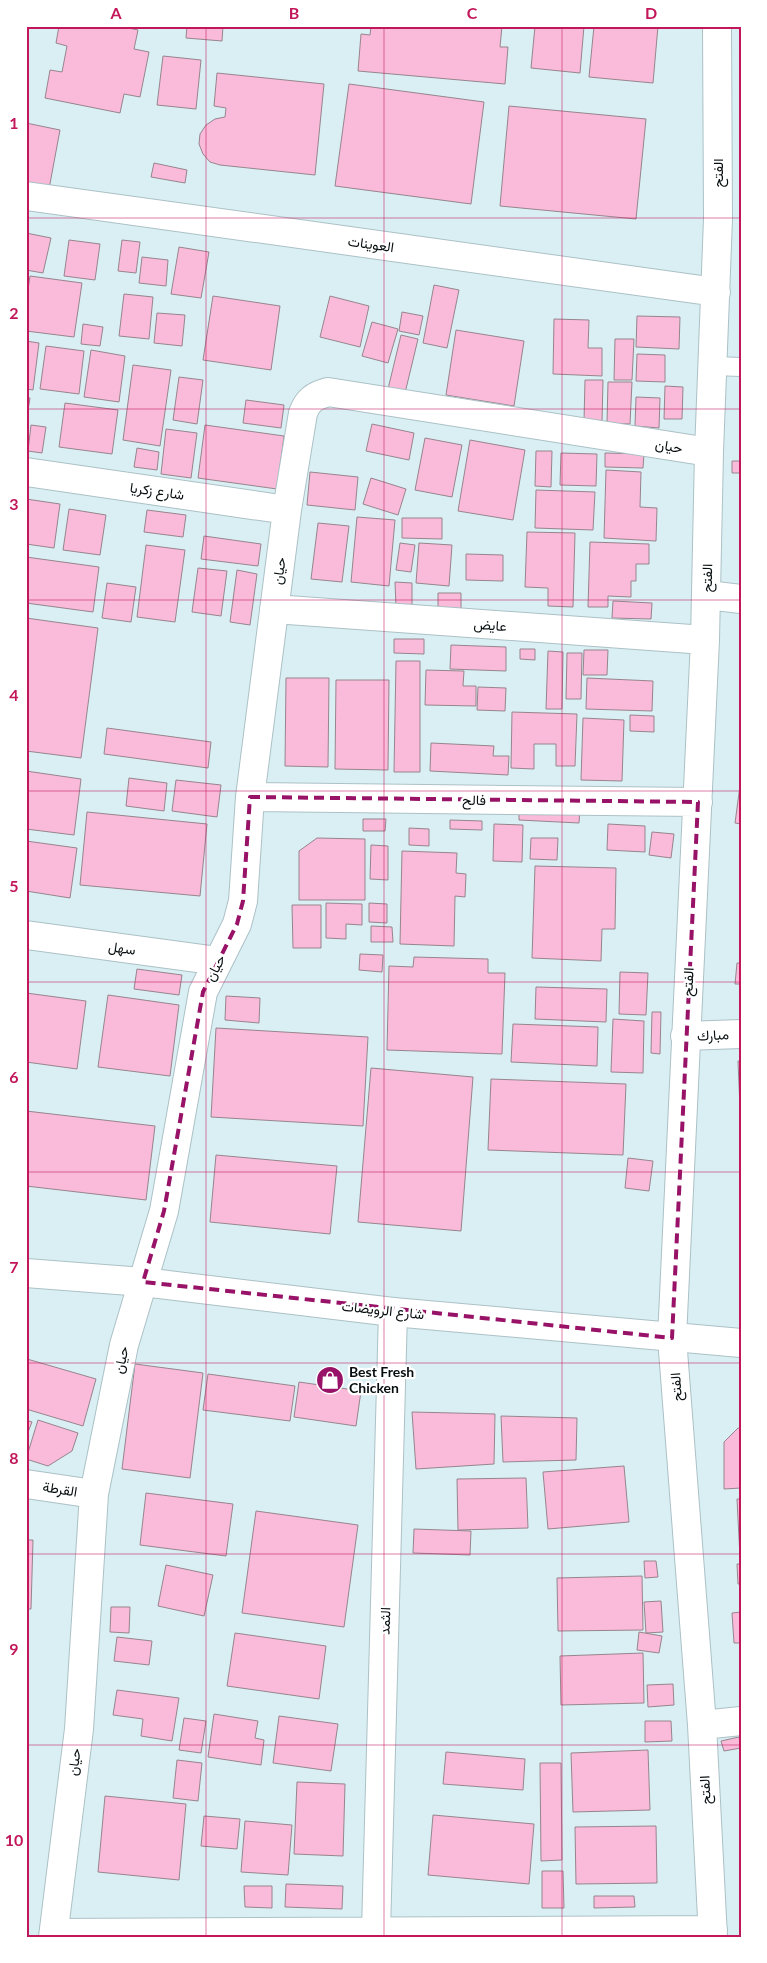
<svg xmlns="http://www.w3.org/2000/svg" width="767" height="1963" viewBox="0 0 767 1963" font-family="Lato,Vazirmatn,sans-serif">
	<rect width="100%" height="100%" fill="#d9eff4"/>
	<path fill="#fabad9" stroke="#97858d" d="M 59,26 L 119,26 L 138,30 L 134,49 L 149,52 L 140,97 L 124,94 L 120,113 L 45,98 L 50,70 L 62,72 L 67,46 L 56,43 Z
		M 187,26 L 223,26 L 222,41 L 186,38 Z
		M 371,26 L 502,26 L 500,47 L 508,47 L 505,84 L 358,71 L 361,34 L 370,35 Z
		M 535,26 L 584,26 L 580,73 L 531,68 Z
		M 594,26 L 658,26 L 653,83 L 589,77 Z
		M 163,56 L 201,60 L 196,109 L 157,105 Z
		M 217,73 L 324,84 L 315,175 L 220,165 L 210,162 L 203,154 L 199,144 L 200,134 L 206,125 L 215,119 L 225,117 L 226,108 L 214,106 Z
		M 349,84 L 484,102 L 471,204 L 335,186 Z
		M 509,106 L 646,119 L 636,219 L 500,206 Z
		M 26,123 L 60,130 L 49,189 L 26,185 Z
		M 154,163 L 187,170 L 185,183 L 151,177 Z
		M 26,233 L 51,238 L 43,273 L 26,270 Z
		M 69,240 L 100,244 L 95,280 L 64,276 Z
		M 122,240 L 140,242 L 136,273 L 118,271 Z
		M 179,247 L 209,252 L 201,298 L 171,294 Z
		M 142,257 L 168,260 L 166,286 L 139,283 Z
		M 30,276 L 82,283 L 74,337 L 26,331 L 26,303 Z
		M 434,285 L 459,290 L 447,348 L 423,343 Z
		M 124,294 L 153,297 L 149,339 L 119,336 Z
		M 213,296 L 280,306 L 271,370 L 203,360 Z
		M 330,296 L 369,306 L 360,347 L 320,337 Z
		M 402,312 L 423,316 L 419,335 L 399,331 Z
		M 157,313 L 185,315 L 182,346 L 154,343 Z
		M 637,316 L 680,317 L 679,349 L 636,347 Z
		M 554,319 L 589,320 L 588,348 L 602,348 L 602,376 L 553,374 Z
		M 372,322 L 398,329 L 388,363 L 362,356 Z
		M 83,324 L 103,327 L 100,346 L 81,344 Z
		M 456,330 L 524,341 L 514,406 L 446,395 Z
		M 401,335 L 418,339 L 405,393 L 388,389 Z
		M 615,339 L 634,339 L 632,380 L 614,380 Z
		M 26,341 L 39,343 L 33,390 L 26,389 Z
		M 46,346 L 84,351 L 79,394 L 40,389 Z
		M 91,350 L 125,356 L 119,402 L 84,397 Z
		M 637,354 L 665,355 L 665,382 L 636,381 Z
		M 133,365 L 171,370 L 160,446 L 123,440 Z
		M 179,377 L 203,380 L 197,424 L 173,420 Z
		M 585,380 L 603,380 L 602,422 L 584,421 Z
		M 608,382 L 632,382 L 630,424 L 607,423 Z
		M 665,386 L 683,387 L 682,419 L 664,419 Z
		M 26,397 L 30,398 L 26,423 Z
		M 636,397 L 660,398 L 659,428 L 635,426 Z
		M 246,400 L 284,405 L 281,428 L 243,423 Z
		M 65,403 L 118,410 L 112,454 L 59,447 Z
		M 372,424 L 414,433 L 409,460 L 366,451 Z
		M 31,425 L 46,427 L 42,453 L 28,451 Z
		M 205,425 L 284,436 L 277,489 L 198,478 Z
		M 166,429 L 197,433 L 191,478 L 161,474 Z
		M 425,438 L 462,445 L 452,497 L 415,490 Z
		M 470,440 L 525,450 L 513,520 L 458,511 Z
		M 137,448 L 159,452 L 157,470 L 134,467 Z
		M 536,451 L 552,451 L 551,487 L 535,486 Z
		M 561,453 L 597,454 L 596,486 L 560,485 Z
		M 605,453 L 644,454 L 643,468 L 605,467 Z
		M 732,461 L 741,461 L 741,473 L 732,473 Z
		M 606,470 L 641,472 L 640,507 L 657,508 L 656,541 L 604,538 Z
		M 310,472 L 358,477 L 355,510 L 307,505 Z
		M 371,478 L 406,489 L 398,515 L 363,504 Z
		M 536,490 L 595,492 L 593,530 L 535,528 Z
		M 26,499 L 60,504 L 54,548 L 26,544 Z
		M 69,509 L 106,515 L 100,555 L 63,550 Z
		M 147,510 L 186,515 L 183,537 L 144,532 Z
		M 357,517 L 395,520 L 389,586 L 351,582 Z
		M 402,518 L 442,518 L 442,539 L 402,538 Z
		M 318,523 L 349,526 L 342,582 L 311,579 Z
		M 527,532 L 575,533 L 573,607 L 548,606 L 548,588 L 525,587 Z
		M 204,536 L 261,544 L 258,566 L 201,559 Z
		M 590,542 L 649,544 L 649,564 L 636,564 L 636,581 L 631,581 L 631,597 L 608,596 L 608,607 L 588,607 Z
		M 400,543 L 415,545 L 411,572 L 396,570 Z
		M 419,543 L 452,545 L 449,586 L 416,583 Z
		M 146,545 L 185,550 L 175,622 L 137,617 Z
		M 466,554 L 503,555 L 503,581 L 466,580 Z
		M 26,557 L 99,567 L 93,612 L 26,603 Z
		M 198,568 L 227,571 L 221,616 L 192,612 Z
		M 237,570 L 257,574 L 250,625 L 230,622 Z
		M 395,582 L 412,583 L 412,607 L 396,607 Z
		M 107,583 L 136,587 L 131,622 L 102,618 Z
		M 438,593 L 461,593 L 461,612 L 438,611 Z
		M 613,601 L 652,603 L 651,619 L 612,618 Z
		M 26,618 L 98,628 L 81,758 L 26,751 Z
		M 394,639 L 424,639 L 424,654 L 394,653 Z
		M 451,645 L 506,647 L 506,671 L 450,669 Z
		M 520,649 L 535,649 L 535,660 L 520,659 Z
		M 584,650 L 608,650 L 607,675 L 583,675 Z
		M 548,651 L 563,652 L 562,709 L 546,709 Z
		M 567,653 L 582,653 L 581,699 L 566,699 Z
		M 396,661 L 420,661 L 420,772 L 394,772 Z
		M 426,670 L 464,671 L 463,686 L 476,686 L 476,706 L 425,705 Z
		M 286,678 L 329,678 L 328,767 L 285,766 Z
		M 587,678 L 653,681 L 652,711 L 586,709 Z
		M 336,680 L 389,680 L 388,770 L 335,769 Z
		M 478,687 L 506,688 L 505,711 L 477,710 Z
		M 512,712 L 577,714 L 575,766 L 556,766 L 556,744 L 534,744 L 534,769 L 511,768 Z
		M 630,715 L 654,716 L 654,732 L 630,731 Z
		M 583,718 L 624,720 L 622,781 L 581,780 Z
		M 107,728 L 211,742 L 208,768 L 104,754 Z
		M 431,743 L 494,746 L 493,756 L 509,756 L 508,775 L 430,771 Z
		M 26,771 L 81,779 L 74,835 L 26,829 Z
		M 129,778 L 167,783 L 164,811 L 126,806 Z
		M 741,778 L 741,824 L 735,823 Z
		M 176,780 L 221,785 L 217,817 L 172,811 Z
		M 519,806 L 580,808 L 579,823 L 519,820 Z
		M 87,812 L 207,824 L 200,896 L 80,885 Z
		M 363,819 L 386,819 L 385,831 L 363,831 Z
		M 450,820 L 482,821 L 482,830 L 450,829 Z
		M 494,824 L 523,825 L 522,862 L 493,861 Z
		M 608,824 L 645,826 L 645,852 L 607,850 Z
		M 409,828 L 429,829 L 429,846 L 409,845 Z
		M 652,832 L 674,834 L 671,858 L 649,855 Z
		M 317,838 L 365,839 L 365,900 L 299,900 L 299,851 Z
		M 531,838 L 558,838 L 557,860 L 530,859 Z
		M 26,841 L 77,848 L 70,898 L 26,891 Z
		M 371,845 L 388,846 L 388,880 L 370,879 Z
		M 402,851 L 457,853 L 456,873 L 466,874 L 465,897 L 455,896 L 454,946 L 400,944 Z
		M 535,866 L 616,868 L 615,929 L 602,929 L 601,961 L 532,958 Z
		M 326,903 L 362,904 L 362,925 L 346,924 L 346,939 L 326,938 Z
		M 369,903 L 387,904 L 387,923 L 369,922 Z
		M 292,905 L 321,905 L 321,948 L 293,948 Z
		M 371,926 L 392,927 L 393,942 L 371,942 Z
		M 360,954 L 383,955 L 382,972 L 359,970 Z
		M 414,957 L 488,959 L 488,973 L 505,973 L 502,1054 L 387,1050 L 389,966 L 413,967 Z
		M 737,963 L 741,963 L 741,984 L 735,984 Z
		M 137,969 L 182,975 L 179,995 L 134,989 Z
		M 620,972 L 648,973 L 646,1015 L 619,1014 Z
		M 536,987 L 607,989 L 606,1022 L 535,1019 Z
		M 26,993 L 86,1001 L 77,1069 L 26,1062 Z
		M 108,995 L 179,1005 L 170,1076 L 98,1067 Z
		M 226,996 L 260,998 L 259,1023 L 225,1020 Z
		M 652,1012 L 661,1012 L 660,1054 L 651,1053 Z
		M 613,1019 L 644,1021 L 643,1073 L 611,1072 Z
		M 513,1024 L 598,1027 L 597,1066 L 511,1062 Z
		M 216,1028 L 368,1037 L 363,1126 L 211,1117 Z
		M 738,1061 L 741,1061 L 741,1132 Z
		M 371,1068 L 473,1077 L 461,1231 L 358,1222 Z
		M 491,1079 L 626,1084 L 623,1155 L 488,1150 Z
		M 26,1111 L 155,1126 L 146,1200 L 26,1186 Z
		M 216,1155 L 337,1166 L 330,1234 L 210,1222 Z
		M 628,1158 L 653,1161 L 649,1191 L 625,1188 Z
		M 27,1359 L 96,1379 L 83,1426 L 26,1409 Z
		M 135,1364 L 203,1373 L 190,1478 L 122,1469 Z
		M 208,1374 L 295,1386 L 290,1421 L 203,1410 Z
		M 299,1382 L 361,1391 L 356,1426 L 294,1417 Z
		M 412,1412 L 495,1414 L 494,1464 L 416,1469 Z
		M 501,1416 L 577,1418 L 576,1460 L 503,1462 Z
		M 26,1420 L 32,1422 L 26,1437 Z
		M 38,1420 L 78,1433 L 72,1451 L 48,1466 L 26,1459 Z
		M 738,1428 L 741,1428 L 741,1488 L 724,1489 L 724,1442 Z
		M 624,1466 L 629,1522 L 548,1529 L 543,1472 Z
		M 526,1478 L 528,1528 L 458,1530 L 457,1479 Z
		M 146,1493 L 233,1504 L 226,1556 L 140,1545 Z
		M 737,1499 L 741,1499 L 741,1557 L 740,1557 Z
		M 256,1511 L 358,1525 L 344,1627 L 242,1613 Z
		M 414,1529 L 471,1531 L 470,1555 L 413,1553 Z
		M 26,1540 L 33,1540 L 31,1609 L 26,1609 Z
		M 644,1561 L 656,1561 L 658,1577 L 645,1578 Z
		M 737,1564 L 741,1564 L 741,1584 L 738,1584 Z
		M 166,1565 L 213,1575 L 204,1616 L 158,1606 Z
		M 642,1576 L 643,1630 L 558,1631 L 557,1578 Z
		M 661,1601 L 663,1632 L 646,1633 L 644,1602 Z
		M 111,1607 L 130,1607 L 129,1633 L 110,1632 Z
		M 741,1612 L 741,1643 L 734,1643 L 732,1613 Z
		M 639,1632 L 662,1636 L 659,1653 L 637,1650 Z
		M 235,1633 L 326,1646 L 319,1699 L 227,1686 Z
		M 117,1637 L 152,1641 L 149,1665 L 114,1661 Z
		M 643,1653 L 644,1703 L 561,1705 L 560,1656 Z
		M 673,1684 L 674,1705 L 648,1707 L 647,1685 Z
		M 117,1690 L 179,1698 L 172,1741 L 141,1736 L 143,1719 L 113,1715 Z
		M 214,1714 L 258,1721 L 255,1738 L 264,1740 L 261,1765 L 208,1757 Z
		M 279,1716 L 338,1724 L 331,1771 L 273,1763 Z
		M 184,1718 L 206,1721 L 201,1753 L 179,1750 Z
		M 645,1721 L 671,1721 L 672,1741 L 645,1742 Z
		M 739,1737 L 741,1748 L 724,1751 L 721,1741 Z
		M 648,1750 L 650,1810 L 573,1812 L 571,1753 Z
		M 446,1752 L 525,1759 L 523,1790 L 443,1784 Z
		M 177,1760 L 202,1763 L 198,1801 L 173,1798 Z
		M 540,1763 L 561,1763 L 562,1860 L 541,1861 Z
		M 297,1782 L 345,1784 L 343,1856 L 294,1854 Z
		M 105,1796 L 186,1804 L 179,1880 L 98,1872 Z
		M 433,1815 L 534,1824 L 529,1884 L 428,1875 Z
		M 204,1816 L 240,1819 L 237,1849 L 201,1846 Z
		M 245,1821 L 292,1825 L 288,1875 L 241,1872 Z
		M 656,1826 L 657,1883 L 576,1884 L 575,1827 Z
		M 542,1871 L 563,1871 L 564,1908 L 542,1908 Z
		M 286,1884 L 343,1886 L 342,1909 L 285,1907 Z
		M 244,1886 L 272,1886 L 272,1908 L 245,1907 Z
		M 594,1896 L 634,1896 L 635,1907 L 594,1908 Z"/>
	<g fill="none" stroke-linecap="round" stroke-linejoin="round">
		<g stroke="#acc1c6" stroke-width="20">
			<path id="service" d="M 714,366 L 741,367"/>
		</g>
		<g stroke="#acc1c6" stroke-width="30">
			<path id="minor" d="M 26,196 L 716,292
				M 26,472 L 287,510
				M 707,595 L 741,599
				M 274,609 L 705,640
				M 250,797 L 698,802
				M 26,935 L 218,961
				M 685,1036 L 741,1034
				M 26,1484 L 94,1494
				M 702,1725 L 741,1721
				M 376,1931 L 393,1312
				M 54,1933 L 713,1930
				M 53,1937 L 79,1729 L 94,1494 L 124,1345 L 164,1211 L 203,992 L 237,924 L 243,901 L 250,797 L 287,510 L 303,413 C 308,400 314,396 328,392 L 709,452
				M 713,1937 L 702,1725 L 672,1338 L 705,640 L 709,452 L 718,219 L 717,26"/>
		</g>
		<g stroke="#acc1c6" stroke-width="30">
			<path id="tertiary" d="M 26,1273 L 143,1282 L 393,1312 L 741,1343"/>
		</g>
		<use href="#service" stroke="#fff" stroke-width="18"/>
		<use href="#minor" stroke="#fff" stroke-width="28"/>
		<use href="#tertiary" stroke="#fff" stroke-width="28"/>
	</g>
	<path fill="none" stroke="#981368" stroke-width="4" stroke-dasharray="10 6" stroke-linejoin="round" d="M 250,797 L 698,802 L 672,1338 L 143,1282 L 164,1211 L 203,992 L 237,924 L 243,901 Z"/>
	<path fill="none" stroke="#c2185b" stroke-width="1" stroke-opacity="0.55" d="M 206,26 L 206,1937M 384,26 L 384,1937M 562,26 L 562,1937M 26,218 L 741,218M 26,409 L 741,409M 26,600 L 741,600M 26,791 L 741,791M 26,982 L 741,982M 26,1172 L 741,1172M 26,1363 L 741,1363M 26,1554 L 741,1554M 26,1745 L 741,1745"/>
	<defs>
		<g id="shop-disc" transform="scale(1.4375)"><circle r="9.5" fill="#981368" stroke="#fff"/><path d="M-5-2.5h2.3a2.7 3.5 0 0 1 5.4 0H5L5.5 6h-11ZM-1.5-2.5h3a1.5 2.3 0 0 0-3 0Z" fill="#fff"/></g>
	</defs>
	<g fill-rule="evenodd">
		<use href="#shop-disc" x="330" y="1380"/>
	</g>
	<g text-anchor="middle" stroke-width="4.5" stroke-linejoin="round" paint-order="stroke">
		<g font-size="14" fill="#070e0f" stroke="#fff">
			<text transform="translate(718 173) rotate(-90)" y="5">الفتح</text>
			<text transform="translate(371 244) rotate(8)" y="5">العوينات</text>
			<text transform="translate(669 446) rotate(9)" y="5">حيان</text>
			<text transform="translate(157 491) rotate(8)" y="5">شارع زكريا</text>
			<text transform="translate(279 571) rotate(-82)" y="5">حيان</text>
			<text transform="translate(707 578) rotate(-89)" y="5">الفتح</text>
			<text transform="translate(490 625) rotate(4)" y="5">عايض</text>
			<text transform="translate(474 800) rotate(1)" y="5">فالح</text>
			<text transform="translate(122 948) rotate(8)" y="5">سهل</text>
			<text transform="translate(215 968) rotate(-63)" y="5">حيان</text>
			<text transform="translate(688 982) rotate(-87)" y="5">الفتح</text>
			<text transform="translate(713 1035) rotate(-3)" y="5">مبارك</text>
			<text transform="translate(383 1310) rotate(6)" y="5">شارع الرويضات</text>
			<text transform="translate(121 1360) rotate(-78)" y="5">حيان</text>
			<text transform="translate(676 1387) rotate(-94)" y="5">الفتح</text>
			<text transform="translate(60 1489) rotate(9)" y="5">القرطة</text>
			<text transform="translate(385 1621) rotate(-88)" y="5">الثمد</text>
			<text transform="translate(74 1762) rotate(-83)" y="5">حيان</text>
			<text transform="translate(705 1790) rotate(-93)" y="5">الفتح</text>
		</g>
		<g font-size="14" font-weight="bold" fill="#070e0f" stroke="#fff" text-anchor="start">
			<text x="349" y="1377">Best Fresh<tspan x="349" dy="16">Chicken</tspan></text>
		</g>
	</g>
	<rect width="767" height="1963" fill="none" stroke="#ffffff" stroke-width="55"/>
	<rect x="28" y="28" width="712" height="1908" fill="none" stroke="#c2185b" stroke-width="2"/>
	<g font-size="16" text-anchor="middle" font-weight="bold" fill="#c2185b">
		<text x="116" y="19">A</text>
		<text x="294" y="19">B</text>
		<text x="472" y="19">C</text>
		<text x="651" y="19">D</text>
		<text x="14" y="129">1</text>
		<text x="14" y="319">2</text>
		<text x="14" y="510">3</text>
		<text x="14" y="701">4</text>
		<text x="14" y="892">5</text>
		<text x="14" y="1083">6</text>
		<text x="14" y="1273">7</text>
		<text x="14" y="1464">8</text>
		<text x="14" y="1655">9</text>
		<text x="14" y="1846">10</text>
	</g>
</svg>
